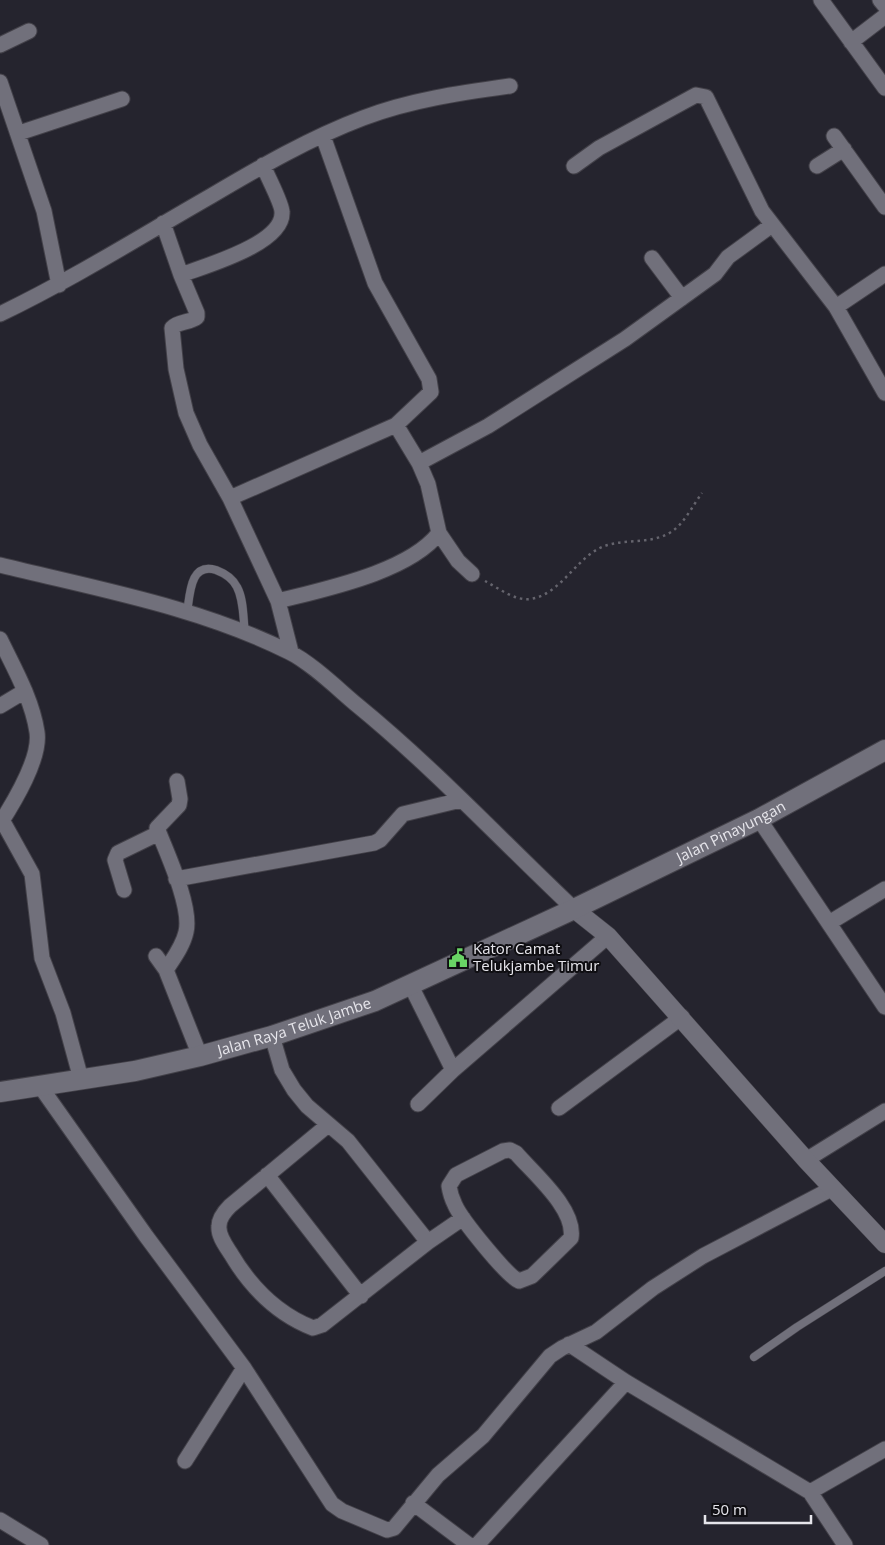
<svg xmlns="http://www.w3.org/2000/svg" width="885" height="1545" viewBox="0 0 885 1545" font-family="'Open Sans',sans-serif">
	<rect width="100%" height="100%" fill="#25242e"/>
	<g fill="none" stroke-linecap="round" stroke-linejoin="round">
		<g stroke="#434149" stroke-width="9">
			<path id="service" d="M 187,613 C 190,594 190,562 216,570 C 224,573 233,579 237,587 C 244,600 243,618 245,633
				M 754,1357 L 797,1327 L 885,1271"/>
		</g>
		<g stroke="#434149" stroke-width="17">
			<path id="minor" d="M 821,0 L 885,88
				M 880,0 L 885,6
				M 851,42 L 885,16
				M 0,45 L 29,31
				M 0,82 L 44,211 L 59,285
				M 19,133 L 122,99
				M 834,136 L 885,207
				M 574,166 L 599,148 L 696,95 L 706,97 L 762,211 L 836,307 L 885,393
				M 817,166 L 844,149
				M 163,223 L 181,275 L 197,313 L 197,317 C 190,323 178,321 172,328 L 176,369 L 186,413 L 200,445 L 230,498 L 278,601 L 291,652
				M 652,258 L 682,298
				M 181,275 C 204,266 284,244 282,212 C 282,203 267,176 263,165
				M 836,307 L 885,274
				M 0,314 C 73,279 141,236 211,196 C 260,167 310,138 363,118 C 410,100 460,93 510,86
				M 396,425 L 419,463 L 428,484 L 439,533 L 458,561 L 472,574
				M 419,463 L 488,426 L 625,339 L 715,274 L 728,257 L 772,225
				M 230,498 L 396,425 L 431,392 L 429,379 L 375,283 L 323,136
				M 0,565 C 97,589 199,607 289,652 C 310,662 338,689 357,705 C 434,768 502,841 574,909
				M 278,601 C 325,589 409,572 439,533
				M 0,639 C 14,668 32,699 37,732 C 41,758 14,802 0,824
				M 0,706 L 25,691
				M 759,819 L 885,1007
				M 2,820 L 32,874 L 42,958 L 63,1013 L 81,1079
				M 176,879 L 374,843 L 380,840 L 403,814 L 461,800
				M 124,890 L 115,860 L 118,853 L 159,833
				M 829,923 L 885,889
				M 156,956 L 166,970 L 200,1056
				M 166,970 C 173,959 183,946 186,932 C 192,907 167,853 157,828 L 179,805 L 180,799 L 177,781
				M 411,986 L 453,1070
				M 272,1036 L 282,1070 L 294,1090 L 307,1106 L 348,1141 L 428,1242
				M 40,1086 L 146,1236 L 244,1368 L 332,1504 L 342,1511 L 387,1530 L 394,1528 L 438,1475 L 483,1436 L 550,1356 L 562,1348 L 596,1332 L 653,1288 L 703,1256 L 833,1188
				M 418,1104 L 453,1070 L 608,936
				M 559,1108 L 682,1017
				M 328,1125 L 230,1206 C 225,1211 219,1218 219,1226 C 218,1236 226,1246 231,1254 C 250,1286 277,1314 313,1328 L 322,1325 L 428,1242 L 463,1218
				M 510,1150 L 516,1153 C 534,1174 576,1209 571,1238 L 532,1276 L 519,1281 C 507,1276 461,1219 455,1205 C 452,1199 450,1193 449,1186 L 456,1175 L 503,1151 Z
				M 806,1160 L 885,1111
				M 267,1175 L 361,1296
				M 569,1344 L 626,1382 L 810,1492 L 845,1545
				M 185,1461 L 244,1368
				M 810,1492 L 885,1449
				M 413,1503 L 469,1545
				M 0,1520 L 41,1545
				M 477,1545 L 626,1382"/>
		</g>
		<g stroke="#434149" stroke-width="19">
			<path id="tertiary" d="M 574,909 L 608,936 L 806,1160 L 885,1244"/>
		</g>
		<g stroke="#434149" stroke-width="22">
			<g id="secondary">
				<path id="s1" d="M 0,1092 L 135,1071 L 200,1056 L 272,1036 L 375,1001 L 574,909 L 759,819 L 885,750"/>
			</g>
		</g>
		<path stroke="#65646d" stroke-width="2.5" stroke-dasharray="2.5 4" stroke-linecap="butt" d="M 485,581 C 498,588 515,601 530,599 C 559,595 574,562 598,549 C 620,537 649,546 671,532 C 684,524 693,505 702,493"/>
		<use href="#service" stroke="#71707b" stroke-width="8"/>
		<use href="#minor" stroke="#71707b" stroke-width="15"/>
		<use href="#tertiary" stroke="#71707b" stroke-width="18"/>
		<use href="#secondary" stroke="#71707b" stroke-width="20"/>
	</g>
	<defs>
		<g id="civic-bare" transform="scale(1.5)"><path d="M-.6-6.5H3V-4.5H.6V-3L4-1V1h2V6H-6V1h2V-1L-.6-3ZM-1.2 2.5V6h2.4V2.5Z" fill="#69d465" stroke="#0f0e12" stroke-width="2.5" paint-order="stroke"/></g>
	</defs>
	<g fill-rule="evenodd">
		<use href="#civic-bare" x="458" y="958"/>
	</g>
	<g text-anchor="middle" stroke-width="4" stroke-linejoin="round" paint-order="stroke">
		<g font-size="15" fill="#e6e5eb" stroke="#0f0e12">
			<text dy="5" stroke="none"><textPath href="#s1" startOffset="781">Jalan Pinayungan</textPath></text>
			<text dy="5" stroke="none"><textPath href="#s1" startOffset="302">Jalan Raya Teluk Jambe</textPath></text>
		</g>
		<g font-size="15" fill="#e6e5eb" stroke="#0f0e12" text-anchor="start">
			<text x="473" y="954">Kator Camat<tspan x="473" dy="17">Telukjambe Timur</tspan></text>
		</g>
	</g>
	<path d="M705 1515v8h106v-8" fill="none" stroke="#e6e5eb" stroke-width="2.5"/>
	<text x="712" y="1515" font-size="15" fill="#e6e5eb" stroke="#0f0e12" stroke-width="4" paint-order="stroke">50 m</text>
</svg>
